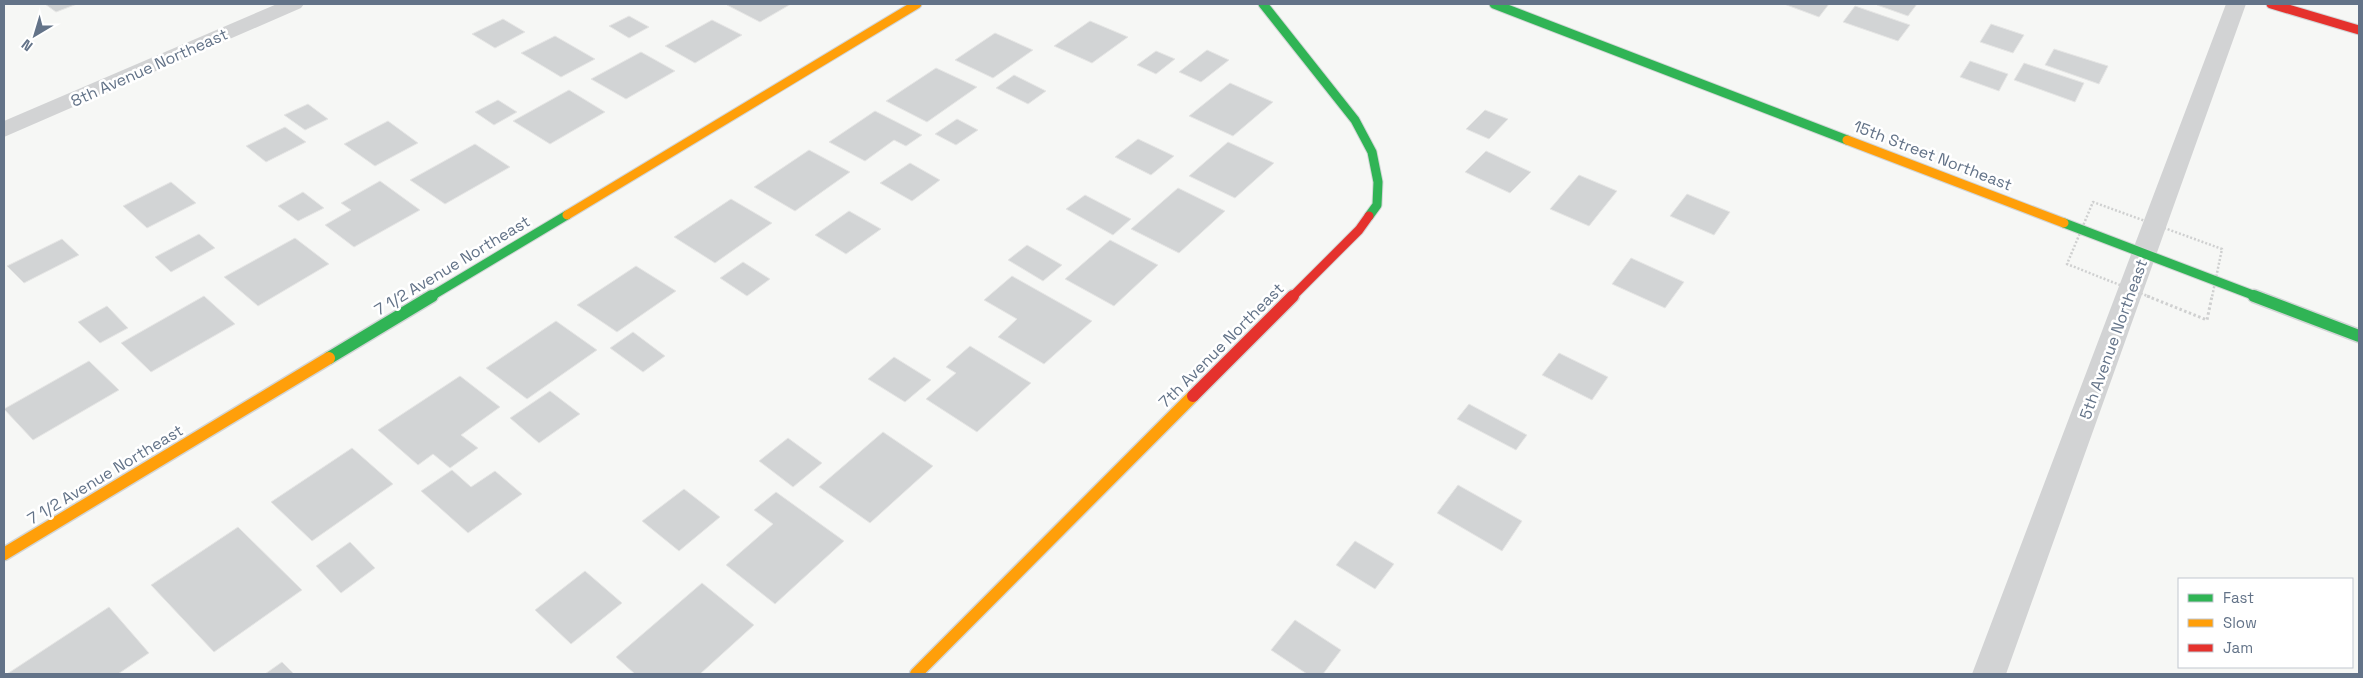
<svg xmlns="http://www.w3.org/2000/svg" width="2363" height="678" viewBox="0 0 2363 678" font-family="'Space Grotesk',sans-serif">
	<rect width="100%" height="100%" fill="#f6f7f5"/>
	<path fill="#d2d4d5" stroke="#e6e6e5" d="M 45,4 L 77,4 L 56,12 Z
		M 730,4 L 791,4 L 760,22 L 727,5 Z
		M 1784,4 L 1829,4 L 1819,17 Z
		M 1878,4 L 1917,4 L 1908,16 L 1877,5 Z
		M 1855,6 L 1910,25 L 1898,41 L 1843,22 Z
		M 629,16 L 649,27 L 629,38 L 609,26 Z
		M 503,19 L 525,32 L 495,48 L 472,34 Z
		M 712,20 L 742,35 L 695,63 L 665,46 Z
		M 1090,21 L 1128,37 L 1092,63 L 1054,46 Z
		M 1991,24 L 2024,35 L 2013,53 L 1980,42 Z
		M 995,33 L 1033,50 L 993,78 L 955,60 Z
		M 555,36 L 595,59 L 561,77 L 521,53 Z
		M 2054,49 L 2108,66 L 2099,84 L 2045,65 Z
		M 1207,50 L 1229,60 L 1201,82 L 1179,72 Z
		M 1156,51 L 1175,59 L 1156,74 L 1137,65 Z
		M 641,52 L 675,71 L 626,99 L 591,79 Z
		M 1970,61 L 2008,74 L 1999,91 L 1960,77 Z
		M 2024,63 L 2084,83 L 2075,102 L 2014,80 Z
		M 936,68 L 977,87 L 927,122 L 886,101 Z
		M 1014,75 L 1046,91 L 1028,104 L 996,88 Z
		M 1230,83 L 1273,102 L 1233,136 L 1189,116 Z
		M 569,90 L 605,112 L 550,144 L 513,121 Z
		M 498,100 L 517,112 L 494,125 L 475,112 Z
		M 308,104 L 328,119 L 305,130 L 284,115 Z
		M 1485,110 L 1508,119 L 1489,139 L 1466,129 Z
		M 875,111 L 922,135 L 906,146 L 894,140 L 865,161 L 829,142 Z
		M 957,119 L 978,130 L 956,145 L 935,134 Z
		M 388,121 L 418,143 L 375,166 L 344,144 Z
		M 285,127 L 306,142 L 266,162 L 246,146 Z
		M 1138,139 L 1174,156 L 1151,175 L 1115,157 Z
		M 1228,142 L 1274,163 L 1235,198 L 1189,176 Z
		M 475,144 L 510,167 L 445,204 L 410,180 Z
		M 809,150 L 850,172 L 795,211 L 754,187 Z
		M 1486,151 L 1531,172 L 1510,193 L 1465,172 Z
		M 910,163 L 940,180 L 912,201 L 880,183 Z
		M 1579,175 L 1617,191 L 1589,226 L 1550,209 Z
		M 380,181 L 420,210 L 354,247 L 325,225 L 351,210 L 341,203 Z
		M 171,182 L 196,203 L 147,228 L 123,206 Z
		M 1178,188 L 1225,211 L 1179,253 L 1131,229 Z
		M 303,192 L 324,208 L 298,221 L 278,206 Z
		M 1687,194 L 1730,212 L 1714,235 L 1670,216 Z
		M 1085,195 L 1131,219 L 1113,235 L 1066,209 Z
		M 731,199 L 772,223 L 715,263 L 674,237 Z
		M 849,211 L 881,229 L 846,254 L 815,235 Z
		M 199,234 L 215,248 L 171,272 L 155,257 Z
		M 295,238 L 329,264 L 258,306 L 224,277 Z
		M 62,239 L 79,255 L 24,283 L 7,266 Z
		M 1110,240 L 1158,265 L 1114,306 L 1065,279 Z
		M 1027,245 L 1062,265 L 1043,281 L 1008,260 Z
		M 1631,258 L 1684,282 L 1665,308 L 1612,284 Z
		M 743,262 L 770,279 L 747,296 L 720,278 Z
		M 636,266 L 676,291 L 617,332 L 577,305 Z
		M 1012,276 L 1092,321 L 1044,364 L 998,337 L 1017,319 L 984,300 Z
		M 204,296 L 235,324 L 151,372 L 121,343 Z
		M 107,306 L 128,328 L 100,343 L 78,322 Z
		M 556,321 L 597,350 L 527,399 L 486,368 Z
		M 633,332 L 665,356 L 643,372 L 610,348 Z
		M 970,346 L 1031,383 L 977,432 L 926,399 L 956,373 L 946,367 Z
		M 1559,353 L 1608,377 L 1592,400 L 1542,375 Z
		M 894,357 L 931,380 L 905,402 L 868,379 Z
		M 89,361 L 119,390 L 33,440 L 4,409 Z
		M 460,376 L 500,407 L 461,435 L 478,448 L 450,468 L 433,454 L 418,465 L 378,430 Z
		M 550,391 L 580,414 L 539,443 L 510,418 Z
		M 1469,404 L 1527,435 L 1516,450 L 1457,419 Z
		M 883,432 L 933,466 L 870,523 L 819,487 Z
		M 788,438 L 822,463 L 793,487 L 759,461 Z
		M 352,448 L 393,484 L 312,541 L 271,502 Z
		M 452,470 L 471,487 L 495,471 L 522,494 L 468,533 L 421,491 Z
		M 1458,485 L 1522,521 L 1502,551 L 1437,513 Z
		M 684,489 L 720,517 L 679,551 L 642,521 Z
		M 776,492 L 844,541 L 775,604 L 726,565 L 773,524 L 754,510 Z
		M 238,527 L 302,590 L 214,652 L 151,585 Z
		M 1355,541 L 1394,564 L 1375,589 L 1336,565 Z
		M 350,542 L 375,568 L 341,593 L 316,566 Z
		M 585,571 L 622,603 L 571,644 L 535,610 Z
		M 702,583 L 754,625 L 700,674 L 635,674 L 616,657 Z
		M 109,607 L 149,653 L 118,674 L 7,674 Z
		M 1295,620 L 1341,650 L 1323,674 L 1307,674 L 1271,650 Z
		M 282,662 L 294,674 L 265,674 Z"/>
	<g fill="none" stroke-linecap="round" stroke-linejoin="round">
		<g stroke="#d2d5d6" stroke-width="11">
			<path id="fast-far1" d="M 1263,4 L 1355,120 L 1372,152 L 1378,182 L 1377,205 L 1369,216
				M 1494,4 L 1847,140
				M 2064,223 L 2258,297
				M 430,297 L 567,215"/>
		</g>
		<g stroke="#d2d5d6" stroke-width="15">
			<path id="fast" d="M 2254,296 L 2359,336
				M 329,358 L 432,296"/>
		</g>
		<g stroke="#d2d5d6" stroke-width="11">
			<path id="slow-far1" d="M 1847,140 L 2064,223
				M 567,215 L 917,4"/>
		</g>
		<g stroke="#d2d5d6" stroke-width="15">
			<path id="slow" d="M 4,554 L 329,358
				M 916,674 L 1193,396"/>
		</g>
		<g stroke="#d2d5d6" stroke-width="11">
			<path id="jam-far1" d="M 2271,4 L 2359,30
				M 1292,297 L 1359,230 L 1369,216"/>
		</g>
		<g stroke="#d2d5d6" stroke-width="15">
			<path id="jam" d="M 1193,396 L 1293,296"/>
		</g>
		<path stroke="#cfd0d0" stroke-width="2.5" stroke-dasharray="2 2" stroke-linecap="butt" d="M 2150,297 L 2067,264 L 2093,202 L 2222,249 L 2212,297"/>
		<path stroke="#cfd0d0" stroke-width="3" stroke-dasharray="2.5 2.5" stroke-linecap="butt" d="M 2147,296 L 2207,320 L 2212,296"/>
		<path fill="#d2d3d4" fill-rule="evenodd" d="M 277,4 L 304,4 L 301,8 L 4,137 L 4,121 Z
			M 2226,4 L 2246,4 L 2006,674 L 1972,674 Z"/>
		<use href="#fast-far1" stroke="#30b455" stroke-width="9"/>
		<use href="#fast" stroke="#30b455" stroke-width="12"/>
		<use href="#slow-far1" stroke="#ff9f0a" stroke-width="9"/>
		<use href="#slow" stroke="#ff9f0a" stroke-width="12"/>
		<use href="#jam-far1" stroke="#e5322d" stroke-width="9"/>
		<use href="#jam" stroke="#e5322d" stroke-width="12"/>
	</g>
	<g text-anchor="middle" stroke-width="5" stroke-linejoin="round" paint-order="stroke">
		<g font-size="16" fill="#637388" stroke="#fff">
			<text transform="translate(149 67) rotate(-24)" y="6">8th Avenue Northeast</text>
			<text transform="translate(1933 155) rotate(21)" y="6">15th Street Northeast</text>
			<text transform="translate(452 265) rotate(-31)" y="6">7 1/2 Avenue Northeast</text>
			<text transform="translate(2113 339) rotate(-70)" y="6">5th Avenue Northeast</text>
			<text transform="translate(1221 345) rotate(-45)" y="6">7th Avenue Northeast</text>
			<text transform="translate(105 474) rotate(-31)" y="6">7 1/2 Avenue Northeast</text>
		</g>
	</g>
	<rect width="2363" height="678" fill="none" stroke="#637388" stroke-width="10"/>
	<rect x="2178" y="578" width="175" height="90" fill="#ffffff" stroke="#c1c7cf"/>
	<rect x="2188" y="594" width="25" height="8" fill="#30b455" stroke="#c1c7cf"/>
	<text x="2223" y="603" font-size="15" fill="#637388">Fast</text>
	<rect x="2188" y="619" width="25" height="8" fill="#ff9f0a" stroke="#c1c7cf"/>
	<text x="2223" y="628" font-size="15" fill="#637388">Slow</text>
	<rect x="2188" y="644" width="25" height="8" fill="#e5322d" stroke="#c1c7cf"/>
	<text x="2223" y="653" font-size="15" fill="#637388">Jam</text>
	<g transform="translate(35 35) rotate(218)" stroke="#ffffff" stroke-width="4" paint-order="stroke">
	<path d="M0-4L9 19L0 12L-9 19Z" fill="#637388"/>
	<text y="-8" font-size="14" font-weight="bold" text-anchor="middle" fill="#637388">N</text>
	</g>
</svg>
